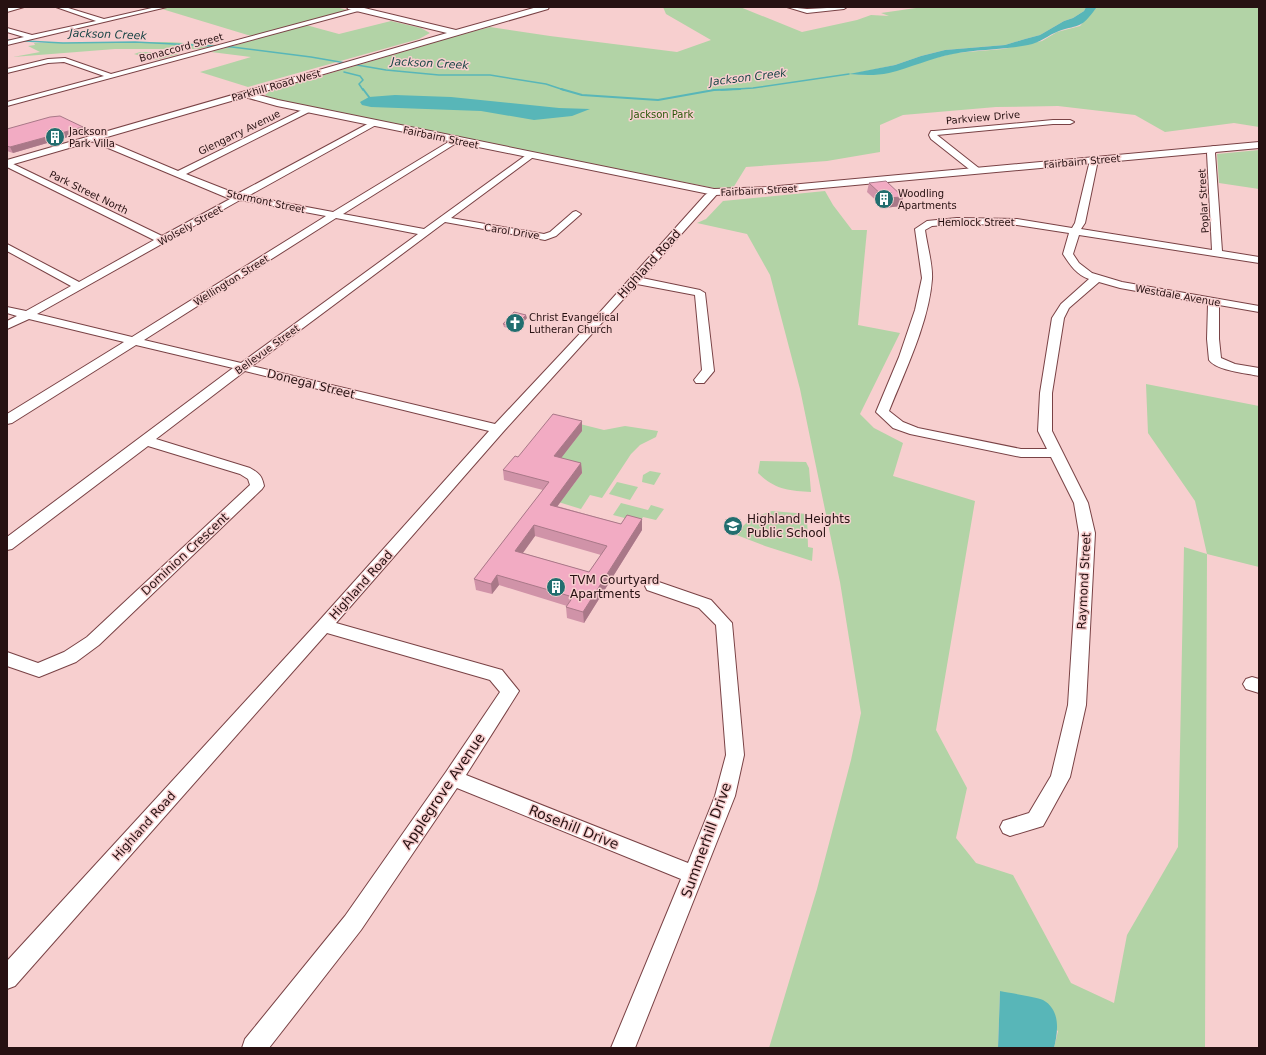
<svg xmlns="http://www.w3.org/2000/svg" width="1266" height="1055" viewBox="0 0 1266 1055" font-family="'DejaVu Sans',sans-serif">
	<rect width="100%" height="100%" fill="#f7cfcf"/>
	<path fill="#b2d3a6" d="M 172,7 L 336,7 L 351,11 L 251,36 L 162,9 Z
		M 663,7 L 740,7 L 802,32 L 857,20 L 871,15 L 889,16 L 881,13 L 923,7 L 1086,7 L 1084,11 L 1073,18 L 1064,21 L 1040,35 L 1025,39 L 1005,45 L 945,50 L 921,56 L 895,65 L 852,74 L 868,75 L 955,53 L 1003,49 L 1042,41 L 1057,32 L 1080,26 L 1096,7 L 1259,7 L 1259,127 L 1234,123 L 1165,132 L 1135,115 L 1058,106 L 996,107 L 903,115 L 880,125 L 880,152 L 827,161 L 746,167 L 733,188 L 714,188 L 461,139 L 270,98 L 265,95 L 270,91 L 426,45 L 425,44 L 490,27 L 550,36 L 677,52 L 711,40 L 666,14 Z
		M 391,21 L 421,28 L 430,33 L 419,39 L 248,87 L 200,72 L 251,57 L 211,52 L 306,25 L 339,34 Z
		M 169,42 L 217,45 L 199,49 L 115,49 L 13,57 L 40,52 L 28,46 L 35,45 L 34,43 Z
		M 140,52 L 167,52 L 179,54 L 155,60 L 134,54 Z
		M 1259,150 L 1259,189 L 1219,183 L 1217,154 Z
		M 825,191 L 833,205 L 852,230 L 867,230 L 858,325 L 900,333 L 860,414 L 874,428 L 903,443 L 893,476 L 975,501 L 936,730 L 967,788 L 956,838 L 976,863 L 1013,875 L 1071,983 L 1114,1003 L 1127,935 L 1178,847 L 1184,547 L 1207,554 L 1195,501 L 1148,433 L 1146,384 L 1259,406 L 1259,567 L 1207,554 L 1205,1048 L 1054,1048 L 1058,1031 L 1000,991 L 998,1048 L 769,1048 L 817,889 L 851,760 L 861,713 L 840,582 L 800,389 L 770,275 L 747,234 L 697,223 L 706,219 L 723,201 Z
		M 560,419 L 604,430 L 625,426 L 658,431 L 656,437 L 640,445 L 631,454 L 602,498 L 590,495 L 581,509 L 539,496 L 545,488 L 567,493 L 582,473 L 555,466 Z
		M 760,461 L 806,462 L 809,468 L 811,492 C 789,491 774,489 758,473 Z
		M 650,471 L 661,473 L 654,485 L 642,482 L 643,475 Z
		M 617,482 L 638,487 L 630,500 L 609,494 Z
		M 621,503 L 648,510 L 651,505 L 664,509 L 656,520 L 643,517 L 640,522 L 613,515 Z
		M 772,511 L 807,514 L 808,547 L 813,548 L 812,561 L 765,546 L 734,534 L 752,518 Z"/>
	<path fill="#58b6b8" d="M 1086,7 L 1096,7 L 1096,8 C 1081,29 1080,24 1059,31 C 1048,35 1040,43 1028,45 C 1004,50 978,49 953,54 C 931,58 910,68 889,73 C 875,76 862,75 849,74 L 895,65 L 921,56 L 945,50 L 1005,45 L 1025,39 L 1040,35 L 1064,21 L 1073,18 L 1084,11 Z
		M 395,95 L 451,97 L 559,108 L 590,109 L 572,116 L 534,120 L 481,111 L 371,107 L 362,105 L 360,102 L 369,97 Z
		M 1000,991 C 1010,993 1036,997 1043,1000 C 1061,1010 1058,1032 1054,1048 L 998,1048 Z"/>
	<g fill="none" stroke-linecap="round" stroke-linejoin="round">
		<path stroke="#58b6b8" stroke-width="1.5" d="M 7,40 L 63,43 L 135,42 L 232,47 L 311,57 L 386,70 L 439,75 L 490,75 L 546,84 L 564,90
			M 344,72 L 360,76 L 363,80 L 359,84 L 363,90
			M 721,90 L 753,88 L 849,74"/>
		<path stroke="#58b6b8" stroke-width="2" d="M 363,89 L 369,97
			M 561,89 L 582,95 L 658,100 L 714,90 L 740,89"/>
		<g stroke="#794245" stroke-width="2">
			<path id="minor" d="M 13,7 L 24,7 L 7,12 L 7,8 Z
				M 56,7 L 65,7 L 104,19 L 156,7 L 167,7 L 7,45 L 7,41 L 24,37 L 7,32 L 7,28 L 32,35 L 96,21 Z
				M 360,7 L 363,9 L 362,10 L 7,106 L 7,102 L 104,76 L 64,62 L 48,63 L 7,73 L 7,69 L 48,59 L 65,58 L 111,74 Z
				M 787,7 L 807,9 L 847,7 L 844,9 L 807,13 Z
				M 306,108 L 312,108 L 313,110 L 186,174 L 237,194 L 373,121 L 377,123 L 376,125 L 248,196 L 333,212 L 455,138 L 459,140 L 458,142 L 343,214 L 424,229 L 529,153 L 533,156 L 532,158 L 451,218 L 544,234 L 550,232 L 573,212 L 576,211 L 581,214 L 556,236 L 545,240 L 445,222 L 252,366 L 495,424 L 601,311 L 705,195 L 714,189 L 719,192 L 642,278 L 700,290 L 705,293 L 714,371 L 704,383 L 696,383 L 694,380 L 702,370 L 695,295 L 637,284 L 503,432 L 336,623 L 502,670 L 519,691 L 466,775 L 688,863 L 715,796 L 726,755 L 716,625 L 699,608 L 647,590 L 645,586 L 647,582 L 653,580 L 711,600 L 732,623 L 744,755 L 735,796 L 635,1048 L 611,1048 L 681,879 L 457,788 L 361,930 L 269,1048 L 242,1048 L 245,1039 L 345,916 L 446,772 L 500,692 L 490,680 L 327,633 L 15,986 L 7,989 L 7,961 L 318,622 L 489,431 L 245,371 L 156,439 L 250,468 C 259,473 262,476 264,486 L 262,489 L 99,645 L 76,662 L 39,677 L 7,666 L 7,652 L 38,663 L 64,652 L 87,637 L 250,485 L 248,479 L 240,474 L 148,446 L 12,549 L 7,550 L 7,537 L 233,368 L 136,345 L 12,423 L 7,424 L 7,414 L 124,342 L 29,319 L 7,329 L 7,321 L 17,316 L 7,313 L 7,307 L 26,311 L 71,286 L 7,251 L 7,244 L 79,282 L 154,240 L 7,167 L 7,161 L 162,236 L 230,199 L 89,140 L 89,136 L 95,136 L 178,171 ZM 240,200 L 326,216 L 132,337 L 37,314 ZM 336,218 L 418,234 L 241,363 L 144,340 Z
				M 1053,120 L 1070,120 L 1074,122 L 1070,124 L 1053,124 L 937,135 L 980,169 L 981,171 L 980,173 L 974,173 L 931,139 L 929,135 L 931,131 L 934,131 Z
				M 1214,146 L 1218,149 L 1215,153 L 1222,251 L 1259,257 L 1259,263 L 1079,235 L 1073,254 L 1079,263 L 1092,273 L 1122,282 L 1259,306 L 1259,312 L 1219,305 L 1219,339 L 1221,358 L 1235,364 L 1259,368 L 1259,376 C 1246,373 1217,371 1209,360 L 1207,339 L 1208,304 L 1120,288 L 1099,282 L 1069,308 L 1064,318 L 1052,393 L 1052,431 L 1088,503 L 1095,533 L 1086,705 L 1070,777 L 1043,826 L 1010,836 L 1003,833 L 1000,827 L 1003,821 L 1029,813 L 1051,776 L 1068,705 L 1079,533 L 1074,503 L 1051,457 L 1021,457 L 910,434 L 893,428 L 876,412 L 899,357 L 915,310 L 922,278 L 915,229 L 927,221 L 957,218 L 1017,219 L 1072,228 L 1075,223 L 1090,160 L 1094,157 L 1098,160 L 1085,223 L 1081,229 L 1212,250 L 1207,153 L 1211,147 ZM 957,224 L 1017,225 L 1069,233 L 1063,254 C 1070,265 1077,275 1089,279 L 1061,304 L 1052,318 L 1040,393 L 1038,431 L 1047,449 L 1021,449 L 918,428 L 903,422 L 889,411 C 905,371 929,322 932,279 C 933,265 927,245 925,230 L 932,226 Z
				M 1252,677 L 1259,679 L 1259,693 L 1246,689 L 1243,684 L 1246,679 Z"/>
		</g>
		<g stroke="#794245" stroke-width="2">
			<path id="major" d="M 347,7 L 360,7 L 456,30 L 537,7 L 549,7 L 548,9 L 255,94 L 278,100 L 714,189 L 768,187 L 1259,142 L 1259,148 L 768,193 L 714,195 L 277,106 L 245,97 L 7,166 L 7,160 L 447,33 L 348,9 Z"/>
		</g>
		<use href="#minor" fill="#fff" fill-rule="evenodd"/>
		<use href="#major" fill="#fff" fill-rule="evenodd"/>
	</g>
	<path fill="#d093a8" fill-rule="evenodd" d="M 7,129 L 85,132 L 13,153 L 7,151 Z
		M 869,183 L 903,197 L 901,206 L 884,208 L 867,192 Z
		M 527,318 L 516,330 L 504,327 L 503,324 Z
		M 582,431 L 561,458 L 581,463 L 582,473 L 557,506 L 621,524 L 642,519 L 642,530 L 584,623 L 567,618 L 566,607 L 567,606 L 499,585 L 492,594 L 476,590 L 474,579 L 543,490 L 504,480 L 503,470 L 518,457 ZM 535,536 L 601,555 L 589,572 L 523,553 Z"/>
	<path fill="#a97888" d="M 83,127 L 85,132 L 13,153 L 10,147 Z
		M 903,197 L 901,206 L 884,208 L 885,198 Z
		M 526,315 L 527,318 L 516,330 L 515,326 Z
		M 582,421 L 582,431 L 555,466 L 554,456 Z
		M 581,463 L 582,473 L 551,515 L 550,505 Z
		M 642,519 L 642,530 L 584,623 L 583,612 Z
		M 534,525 L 535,536 L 517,561 L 515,551 Z
		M 497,575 L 499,585 L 492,594 L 491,584 Z"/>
	<path fill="#f2abc3" stroke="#a97888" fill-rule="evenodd" d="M 60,116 L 83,127 L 10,147 L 7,146 L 7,129 L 50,117 Z
		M 886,181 L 903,197 L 885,198 L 869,183 Z
		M 514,312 L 526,315 L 515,326 L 503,324 Z
		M 553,414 L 582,421 L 554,456 L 581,463 L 550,505 L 621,524 L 627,515 L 642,519 L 583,612 L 566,607 L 573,597 L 497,575 L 491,584 L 474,579 L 549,482 L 503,470 L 515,456 L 518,457 ZM 534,525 L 607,546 L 589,572 L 515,551 Z"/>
	<defs>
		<g id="building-disc" transform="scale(1)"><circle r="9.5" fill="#226e6f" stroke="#f7cfcf"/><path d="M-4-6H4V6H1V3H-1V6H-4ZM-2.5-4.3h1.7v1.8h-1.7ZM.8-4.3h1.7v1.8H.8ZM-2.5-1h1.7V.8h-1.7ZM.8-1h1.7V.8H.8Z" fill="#fff"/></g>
		<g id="church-disc" transform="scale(1)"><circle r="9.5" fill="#226e6f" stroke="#f7cfcf"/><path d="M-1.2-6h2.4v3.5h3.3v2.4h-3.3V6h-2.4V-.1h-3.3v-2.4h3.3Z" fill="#fff"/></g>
		<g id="school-disc" transform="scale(1)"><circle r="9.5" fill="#226e6f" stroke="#f7cfcf"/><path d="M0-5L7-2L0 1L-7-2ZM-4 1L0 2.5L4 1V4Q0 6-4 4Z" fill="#fff"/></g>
	</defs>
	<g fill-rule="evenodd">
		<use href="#building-disc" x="55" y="137"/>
		<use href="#building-disc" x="884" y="199"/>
		<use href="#church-disc" x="515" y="323"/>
		<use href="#school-disc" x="733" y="526"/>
		<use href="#building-disc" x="556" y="587"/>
	</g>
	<g text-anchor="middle" stroke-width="3" stroke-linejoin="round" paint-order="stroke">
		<g font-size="10" fill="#271112" stroke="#f7cfcf">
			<text transform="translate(181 47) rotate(-15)" y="4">Bonaccord Street</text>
			<text transform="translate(276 85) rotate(-16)" y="4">Parkhill Road West</text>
			<text transform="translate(983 117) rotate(-5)" y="4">Parkview Drive</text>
			<text transform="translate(239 132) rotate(-26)" y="4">Glengarry Avenue</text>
			<text transform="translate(441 137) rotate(12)" y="4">Fairbairn Street</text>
			<text transform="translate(1082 161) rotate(-5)" y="4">Fairbairn Street</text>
			<text transform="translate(759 190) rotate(-3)" y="4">Fairbairn Street</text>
			<text transform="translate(89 192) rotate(26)" y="4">Park Street North</text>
			<text transform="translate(266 201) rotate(12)" y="4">Stormont Street</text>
			<text transform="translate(1203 201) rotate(-93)" y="4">Poplar Street</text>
			<text x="976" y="226">Hemlock Street</text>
			<text transform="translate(190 225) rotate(-29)" y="4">Wolsely Street</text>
			<text transform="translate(512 231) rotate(9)" y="4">Carol Drive</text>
			<text transform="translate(231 280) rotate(-32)" y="4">Wellington Street</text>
			<text transform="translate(1178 295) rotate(10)" y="4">Westdale Avenue</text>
			<text transform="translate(267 349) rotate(-36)" y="4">Bellevue Street</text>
		</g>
		<g font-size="10" fill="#275808" stroke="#f7cfcf">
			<text x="662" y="118">Jackson Park</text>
		</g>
		<g font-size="10" fill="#271112" stroke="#f7cfcf" text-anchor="start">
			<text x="69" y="135">Jackson<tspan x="69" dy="12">Park Villa</tspan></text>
			<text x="898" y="197">Woodling<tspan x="898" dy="12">Apartments</tspan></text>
			<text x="529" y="321">Christ Evangelical<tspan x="529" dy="12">Lutheran Church</tspan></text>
		</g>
		<g font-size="11" font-style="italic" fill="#194546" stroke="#f7cfcf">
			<text transform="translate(108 34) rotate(2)" y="4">Jackson Creek</text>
			<text transform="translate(430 63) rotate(3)" y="4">Jackson Creek</text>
			<text transform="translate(748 77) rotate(-7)" y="4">Jackson Creek</text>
		</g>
		<g font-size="12" fill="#271112" stroke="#f7cfcf">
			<text transform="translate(649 264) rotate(-48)" y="4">Highland Road</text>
			<text transform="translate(311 384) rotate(14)" y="4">Donegal Street</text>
			<text transform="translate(185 554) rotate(-43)" y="4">Dominion Crescent</text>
			<text transform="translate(1084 581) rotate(-87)" y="4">Raymond Street</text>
			<text transform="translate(361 585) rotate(-48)" y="4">Highland Road</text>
			<text transform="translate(144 826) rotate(-48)" y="4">Highland Road</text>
		</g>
		<g font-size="12" fill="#271112" stroke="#f7cfcf" text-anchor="start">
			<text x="747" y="523">Highland Heights<tspan x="747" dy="14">Public School</tspan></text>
			<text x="570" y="584">TVM Courtyard<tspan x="570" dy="14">Apartments</tspan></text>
		</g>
		<g font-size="14" fill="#271112" stroke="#f7cfcf">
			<text transform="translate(443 791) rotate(-56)" y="5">Applegrove Avenue</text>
			<text transform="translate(574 827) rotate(22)" y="5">Rosehill Drive</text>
			<text transform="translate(706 840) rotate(-70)" y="5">Summerhill Drive</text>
		</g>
	</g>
	<rect width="1266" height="1055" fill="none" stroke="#271112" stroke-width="16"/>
</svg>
